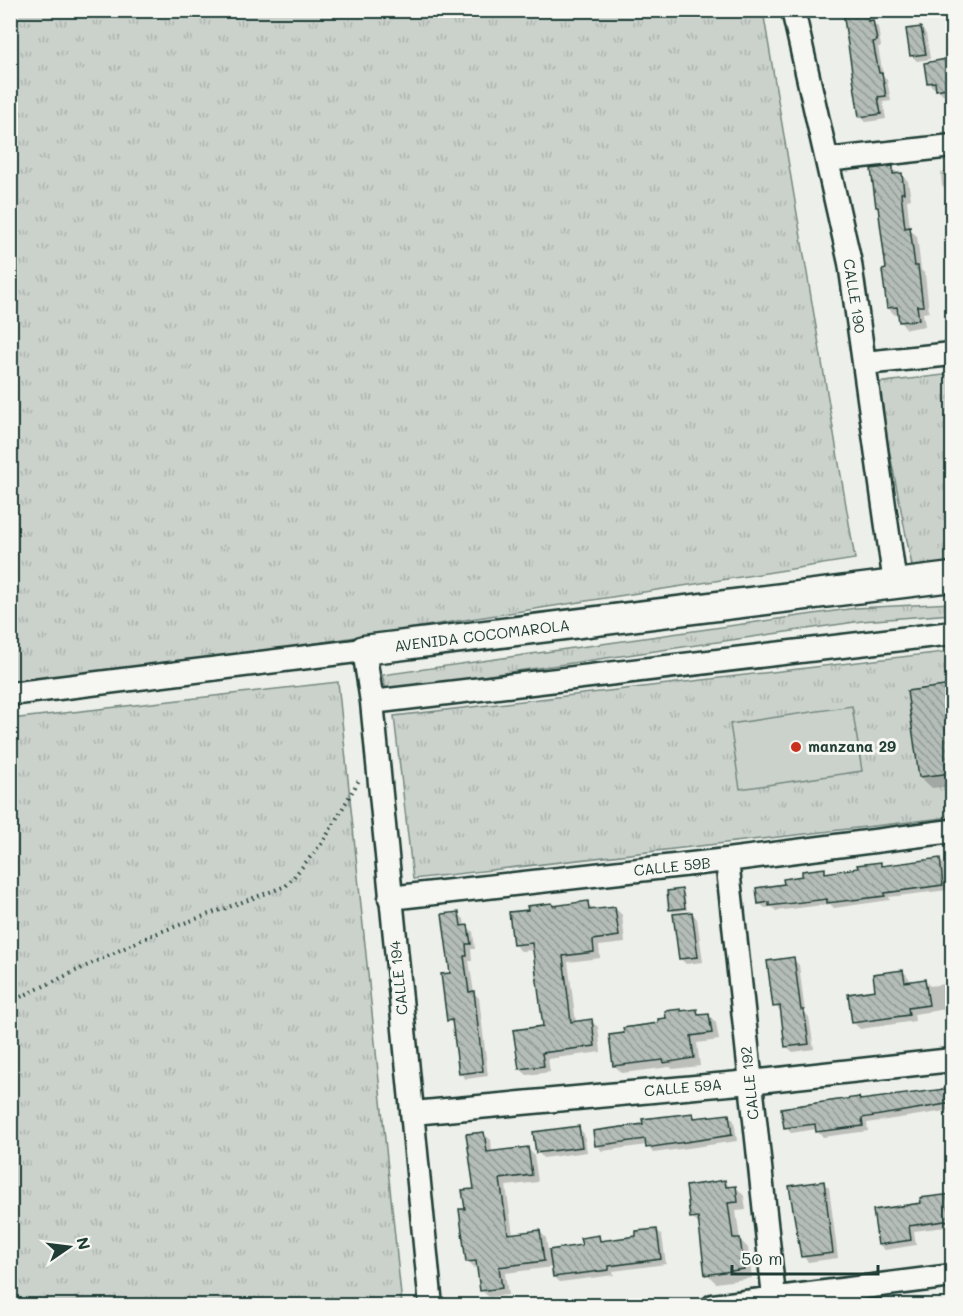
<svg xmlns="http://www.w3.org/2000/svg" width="963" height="1316" viewBox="0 0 963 1316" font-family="Mali,sans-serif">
	<defs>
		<pattern id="grass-tufts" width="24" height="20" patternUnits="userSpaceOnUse" patternTransform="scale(1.5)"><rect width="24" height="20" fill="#cbd2cc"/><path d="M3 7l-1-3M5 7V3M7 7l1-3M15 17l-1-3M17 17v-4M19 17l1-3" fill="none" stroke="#aeb5b0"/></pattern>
		<pattern id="building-back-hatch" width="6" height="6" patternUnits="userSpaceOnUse" patternTransform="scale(1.5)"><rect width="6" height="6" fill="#b4bdb8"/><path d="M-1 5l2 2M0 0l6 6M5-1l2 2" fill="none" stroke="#929b96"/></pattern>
	</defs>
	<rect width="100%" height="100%" fill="#edefea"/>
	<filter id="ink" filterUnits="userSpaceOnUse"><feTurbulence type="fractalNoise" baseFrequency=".0167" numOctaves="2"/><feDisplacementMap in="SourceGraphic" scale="12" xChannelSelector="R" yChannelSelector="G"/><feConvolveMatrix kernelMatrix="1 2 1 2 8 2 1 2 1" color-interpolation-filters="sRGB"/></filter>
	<g filter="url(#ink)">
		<path fill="url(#grass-tufts)" stroke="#758880" stroke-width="1.5" d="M 11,11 L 763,11 L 855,559 L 11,691 Z
			M 952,374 L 952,566 L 913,571 L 876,383 Z
			M 952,603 L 952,614 L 862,621 L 386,690 L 382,675 L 856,608 Z
			M 952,651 L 952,817 L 413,879 L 394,716 Z
			M 338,682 L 402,1305 L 11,1305 L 11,719 Z"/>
		<path fill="#cbd2cc" stroke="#758880" stroke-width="1.5" d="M 852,706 L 862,771 L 740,789 L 730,724 Z"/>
		<path fill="#0003" d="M 844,10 L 870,10 L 872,22 L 878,27 L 881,47 L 878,47 L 883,75 L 887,80 L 891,101 L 883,102 L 886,119 L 866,122 L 861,117 Z
			M 921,28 L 926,34 L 930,59 L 917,61 L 912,56 Z
			M 952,59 L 952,93 L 943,95 L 937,88 L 934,88 L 928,83 L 925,64 Z
			M 952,164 L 952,191 L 948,191 L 942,186 L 941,173 L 946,172 L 945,166 Z
			M 892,168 L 908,181 L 911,199 L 907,200 L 910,230 L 917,236 L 921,270 L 925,274 L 929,312 L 923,313 L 925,326 L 907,329 L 900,322 L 899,314 L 895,315 L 888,308 L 887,270 L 880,210 L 877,206 Z
			M 952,686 L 952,786 L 932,788 L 920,777 L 909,692 Z
			M 939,860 L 945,865 L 948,890 L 889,897 L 890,900 L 834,908 L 830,904 L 776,911 L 772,907 L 765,908 L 759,903 L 786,885 L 824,870 L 829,874 L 880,864 L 884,867 Z
			M 682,891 L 684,893 L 687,910 L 673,912 L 671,910 Z
			M 587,903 L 594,910 L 615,908 L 622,915 L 625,943 L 599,946 L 600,958 L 568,962 L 576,1023 L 591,1021 L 598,1027 L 601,1052 L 548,1059 L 550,1072 L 527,1075 L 520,1069 L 545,1027 L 534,950 L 521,951 L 514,944 L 529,911 L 552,904 L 555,907 Z
			M 692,913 L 697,919 L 703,962 L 686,964 L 680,958 Z
			M 458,914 L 464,919 L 465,927 L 467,926 L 473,932 L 475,949 L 471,949 L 472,961 L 469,961 L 474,993 L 479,998 L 488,1076 L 466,1079 L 460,1073 L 454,1025 L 449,1020 L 451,974 Z
			M 793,959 L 799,965 L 805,1013 L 809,1017 L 814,1049 L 793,1052 L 787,1047 L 782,1012 L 775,1006 Z
			M 903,971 L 909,978 L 910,983 L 925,981 L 930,986 L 952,983 L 952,1014 L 946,1009 L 914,1014 L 915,1021 L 860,1029 L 853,1022 L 877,991 Z
			M 696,1010 L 702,1016 L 709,1015 L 716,1023 L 719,1040 L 697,1043 L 700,1066 L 673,1069 L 670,1067 L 622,1073 L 615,1066 L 660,1024 L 668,1019 Z
			M 952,1090 L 952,1110 L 867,1123 L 868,1131 L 823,1137 L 817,1129 L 791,1133 L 785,1127 L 783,1109 Z
			M 692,1114 L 697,1119 L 729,1115 L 734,1121 L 737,1141 L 653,1153 L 647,1145 L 602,1151 L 597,1145 L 644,1125 Z
			M 579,1128 L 584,1134 L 587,1152 L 543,1158 L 538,1152 Z
			M 484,1134 L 491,1140 L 492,1153 L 527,1148 L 534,1155 L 538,1182 L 506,1186 L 513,1235 L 540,1232 L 546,1238 L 548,1252 L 583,1247 L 598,1237 L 603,1242 L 638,1237 L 657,1230 L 662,1236 L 666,1264 L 613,1271 L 614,1275 L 560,1282 L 554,1277 L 553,1267 L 505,1273 L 508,1295 L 489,1297 L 482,1291 L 479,1268 L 474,1268 L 468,1262 L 467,1210 L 476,1190 Z
			M 725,1182 L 731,1188 L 736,1187 L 744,1196 L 746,1210 L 736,1211 L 740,1240 L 748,1248 L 752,1278 L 716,1283 L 707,1274 L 700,1226 L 692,1217 Z
			M 823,1183 L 829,1188 L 838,1258 L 808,1262 L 803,1256 Z
			M 952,1195 L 952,1226 L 914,1231 L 916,1245 L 885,1250 L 879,1244 L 923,1205 L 922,1199 Z"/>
		<path fill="url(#building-back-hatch)" stroke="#1f3d34" stroke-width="1.5" d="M 854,10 L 866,10 L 868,21 L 873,20 L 877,41 L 873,42 L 879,73 L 882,73 L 886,96 L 878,97 L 881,114 L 859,117 L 843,12 Z
			M 921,27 L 926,54 L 910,56 L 906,29 Z
			M 952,58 L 952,87 L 936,90 L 935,82 L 927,83 L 924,63 Z
			M 893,166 L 893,174 L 902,173 L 904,193 L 901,193 L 905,228 L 910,227 L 915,266 L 918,266 L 923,306 L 917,306 L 919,320 L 899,322 L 897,307 L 887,308 L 882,270 L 886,269 L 878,207 L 876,207 L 871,169 Z
			M 952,685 L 952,773 L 919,777 L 907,691 Z
			M 940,858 L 943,885 L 885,893 L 885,896 L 827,903 L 827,899 L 769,906 L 769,902 L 758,904 L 756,888 L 784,884 L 783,879 L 802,876 L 802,871 L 825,868 L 825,873 L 858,868 L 857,865 L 881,862 L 881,866 Z
			M 682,889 L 685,908 L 669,910 L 667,891 Z
			M 588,901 L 589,910 L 615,907 L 619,936 L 593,940 L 594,952 L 563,956 L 571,1022 L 592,1019 L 595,1046 L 542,1053 L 544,1066 L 519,1069 L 513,1030 L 543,1026 L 532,943 L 513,945 L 509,912 L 528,910 L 527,906 L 552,903 L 553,906 Z
			M 459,912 L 461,926 L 468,925 L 471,944 L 466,944 L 467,956 L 464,956 L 469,992 L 474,991 L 483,1071 L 459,1074 L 452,1020 L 447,1021 L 441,974 L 450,973 L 442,914 Z
			M 692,912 L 698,957 L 679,959 L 673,914 Z
			M 794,957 L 801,1010 L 804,1010 L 809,1044 L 785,1047 L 780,1006 L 773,1007 L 767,961 Z
			M 903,970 L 905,982 L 925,979 L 929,1005 L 908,1008 L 909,1015 L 852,1023 L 848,994 L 875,990 L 873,974 Z
			M 681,1009 L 681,1011 L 697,1009 L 698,1015 L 709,1014 L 712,1033 L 691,1036 L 694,1058 L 664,1063 L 663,1060 L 613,1066 L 609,1035 L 624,1033 L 623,1028 L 658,1023 L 658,1019 L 666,1018 L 665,1011 Z
			M 952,1088 L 952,1103 L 862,1118 L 863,1126 L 816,1132 L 815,1124 L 784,1128 L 781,1108 L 859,1097 L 860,1100 Z
			M 693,1113 L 694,1118 L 729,1114 L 732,1135 L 646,1148 L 645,1139 L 595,1146 L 593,1131 L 643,1124 L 642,1119 Z
			M 579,1126 L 582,1147 L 536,1153 L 533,1132 Z
			M 484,1132 L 487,1152 L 528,1147 L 532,1175 L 500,1179 L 508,1234 L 540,1230 L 544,1261 L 499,1267 L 502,1288 L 480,1291 L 476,1261 L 466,1262 L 459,1209 L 465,1209 L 462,1190 L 474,1189 L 466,1134 Z
			M 725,1180 L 726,1187 L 736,1186 L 738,1202 L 728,1203 L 733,1238 L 740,1238 L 744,1269 L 705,1275 L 698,1217 L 690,1218 L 686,1186 Z
			M 824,1181 L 833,1253 L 801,1257 L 789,1186 Z
			M 952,1194 L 952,1220 L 909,1226 L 911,1240 L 878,1245 L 873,1210 L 921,1203 L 920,1198 Z
			M 657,1229 L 661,1259 L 609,1266 L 609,1270 L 553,1277 L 549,1250 L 582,1245 L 580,1238 L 599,1235 L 600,1241 L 636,1236 L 636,1231 Z"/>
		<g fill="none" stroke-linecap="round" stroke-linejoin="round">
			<g stroke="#1f3d34" stroke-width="27">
				<path id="minor" d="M 793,10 L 850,263 L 895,584
					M 827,160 L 952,146
					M 865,363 L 952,354
					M 10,694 L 364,650 L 372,702 L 431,1306
					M 372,702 L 952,633
					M 727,860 L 775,1306
					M 390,898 L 727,860 L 952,831
					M 413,1113 L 750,1082 L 952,1060
					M 713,1306 L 952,1276"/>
			</g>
			<g stroke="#1f3d34" stroke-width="33">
				<path id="major" d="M 364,650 L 952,577"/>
			</g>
			<path stroke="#1f3d34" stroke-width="4" stroke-dasharray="1.5 4.5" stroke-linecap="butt" d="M 10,1002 L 152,935 L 286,886 L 323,842 L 359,780"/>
			<use href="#minor" stroke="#f6f6f2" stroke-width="22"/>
			<use href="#major" stroke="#f6f6f2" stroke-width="28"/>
		</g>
	</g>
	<circle fill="#c8321e" stroke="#f6f6f2" stroke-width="2" cx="796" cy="747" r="6"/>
	<g text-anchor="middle" stroke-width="6" stroke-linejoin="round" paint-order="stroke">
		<g font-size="15" fill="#1f3d34" stroke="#f6f6f2">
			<text transform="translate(854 296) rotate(81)" y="5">CALLE 190</text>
			<text transform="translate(482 636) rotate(-7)" y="5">AVENIDA COCOMAROLA</text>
			<text transform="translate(672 867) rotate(-6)" y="5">CALLE 59B</text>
			<text transform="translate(399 978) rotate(-96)" y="5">CALLE 194</text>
			<text transform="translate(750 1083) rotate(-96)" y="5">CALLE 192</text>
			<text transform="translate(683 1088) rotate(-5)" y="5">CALLE 59A</text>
		</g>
		<g font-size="15" font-weight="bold" fill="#1f3d34" stroke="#f6f6f2" text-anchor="start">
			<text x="808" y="752">manzana 29</text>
		</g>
	</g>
	<rect width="963" height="1316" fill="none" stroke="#f6f6f2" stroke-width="36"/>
	<rect x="18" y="18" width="927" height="1280" fill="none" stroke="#1f3d34" stroke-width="2" filter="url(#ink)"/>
	<g transform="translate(69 1247) rotate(76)" stroke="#f6f6f2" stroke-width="4.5" paint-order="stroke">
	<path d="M0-4.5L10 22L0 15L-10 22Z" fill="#1f3d34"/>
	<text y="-9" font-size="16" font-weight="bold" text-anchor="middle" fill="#1f3d34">N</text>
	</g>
	<path d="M732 1265v9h146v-9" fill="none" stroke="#1f3d34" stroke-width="3"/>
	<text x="741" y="1265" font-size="18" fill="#1f3d34" stroke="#f6f6f2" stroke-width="4.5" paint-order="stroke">50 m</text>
</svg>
